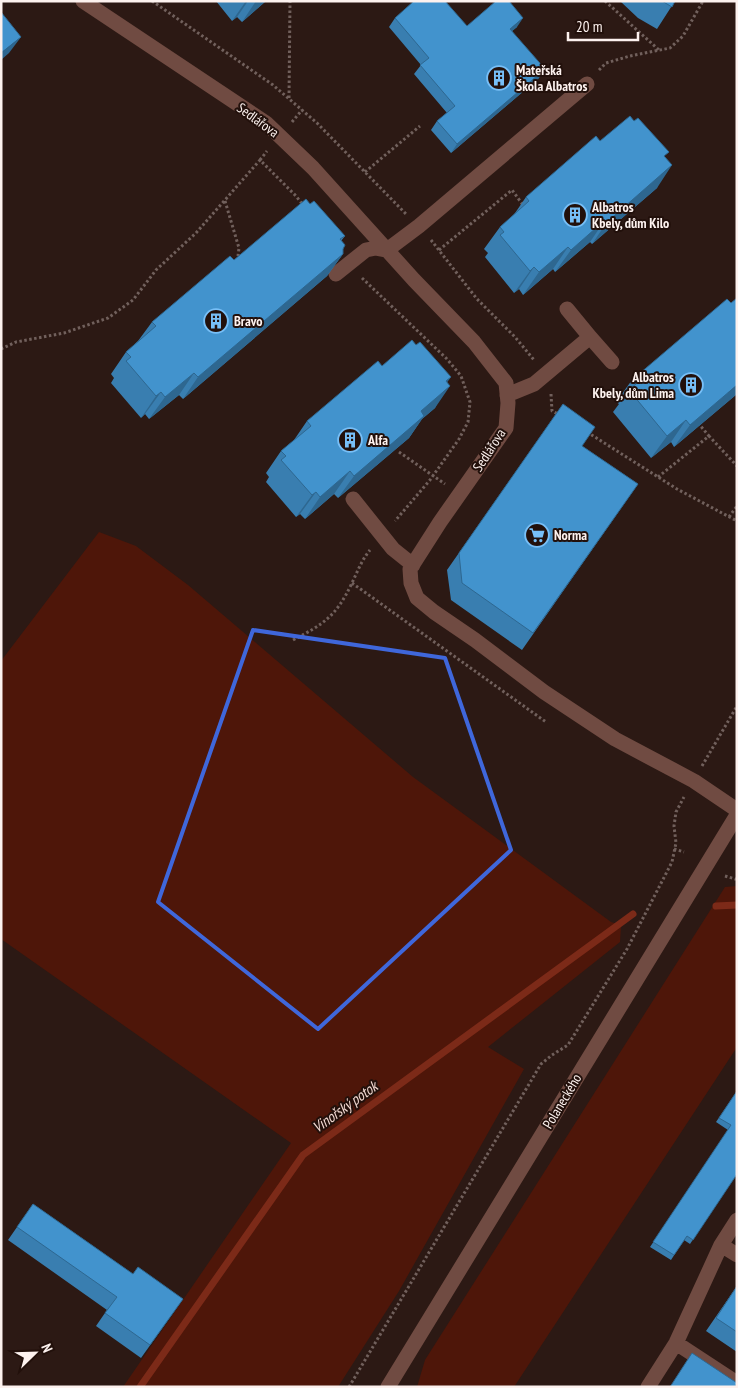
<svg xmlns="http://www.w3.org/2000/svg" width="738" height="1388" viewBox="0 0 738 1388" font-family="'PT Sans Narrow',sans-serif">
	<rect width="100%" height="100%" fill="#2c1914"/>
	<path fill="#4e1609" d="M 99,532 L 136,546 L 188,585 L 413,777 L 611,922 L 621,925 L 620,942 L 488,1047 L 524,1069 L 399,1291 L 338,1387 L 123,1387 L 291,1143 L 1,939 L 1,661 Z
		M 737,886 L 737,1047 L 514,1387 L 417,1387 L 425,1360 L 725,887 Z"/>
	<g fill="none" stroke-linecap="round" stroke-linejoin="round">
		<path stroke="#7c2a18" stroke-width="7" d="M 716,906 L 737,905
			M 140,1387 L 303,1155 L 633,914"/>
		<path stroke="#71605c" stroke-width="3" stroke-dasharray="2.5 2.5" stroke-linecap="butt" d="M 152,1 L 273,85 L 317,123 L 406,214
			M 605,1 L 659,50
			M 599,70 L 606,63 L 630,56 L 670,48 L 683,36 L 703,1
			M 289,98 L 290,1
			M 292,122 L 302,110
			M 260,160 L 267,151
			M 365,172 L 420,126
			M 225,201 L 239,248 L 238,256
			M 431,240 L 477,299 L 515,337 L 534,360
			M 439,250 L 512,190 L 523,205
			M 362,278 L 447,359 L 461,376 L 470,402 L 468,422 L 459,439 L 430,480 L 395,521
			M 1,349 L 16,342 L 64,333 L 108,318 L 133,300 L 156,270 L 196,233 L 260,160 L 296,196 L 303,205
			M 551,394 L 552,411 L 558,414
			M 698,423 L 709,436
			M 587,432 L 677,489 L 737,521
			M 399,452 L 445,484
			M 658,477 L 709,436 L 737,466
			M 729,517 L 737,506
			M 352,583 L 546,722
			M 293,640 C 324,624 336,616 351,585 C 357,573 361,561 370,550
			M 702,766 L 737,706
			M 674,849 L 684,852
			M 725,876 L 735,879 L 737,879
			M 349,1387 L 541,1064 L 552,1055 L 568,1045 L 627,949 L 672,862 L 676,843 L 674,826 L 676,812 L 684,797"/>
		<path stroke="#704b42" stroke-width="15" d="M 83,1 L 266,123 L 313,168 L 414,280 L 474,342 L 506,383 L 508,403 L 506,428 L 440,522 L 410,569 L 411,583 L 417,598 L 434,612 L 475,640 L 544,692 L 615,739 L 694,781 L 737,810
			M 336,274 L 366,250 L 376,248 L 387,250 L 419,226 L 587,84
			M 590,337 L 612,362
			M 507,395 L 534,384 L 590,337 L 567,309
			M 353,499 L 393,549 L 413,565
			M 737,1220 L 721,1245 L 737,1255
			M 676,1343 L 737,1383
			M 388,1387 L 737,815
			M 648,1387 L 676,1343 L 721,1245"/>
	</g>
	<path fill="#397eb0" d="M 216,1 L 266,1 L 242,22 L 237,17 L 232,21 Z
		M 620,1 L 675,1 L 657,29 L 638,18 Z
		M 395,18 L 467,26 L 517,27 L 512,31 L 539,78 L 451,153 L 431,130 L 437,121 L 447,113 L 414,74 L 421,65 L 389,27 Z
		M 600,141 L 666,158 L 657,188 L 592,244 L 590,242 L 555,272 L 553,269 L 523,295 L 519,289 L 514,293 L 485,257 L 488,253 L 484,249 L 500,227 L 513,216 L 526,197 Z
		M 310,204 L 345,236 L 341,241 L 343,254 L 327,276 L 183,399 L 179,395 L 149,419 L 145,414 L 141,418 L 111,383 L 114,378 L 111,374 L 126,352 L 138,341 L 152,322 L 234,260 Z
		M 382,366 L 447,382 L 435,408 L 422,419 L 409,438 L 338,498 L 334,494 L 305,519 L 300,514 L 296,517 L 266,482 L 269,477 L 266,473 L 281,451 L 294,440 L 307,421 Z
		M 632,380 L 737,394 L 674,447 L 671,442 L 651,458 L 613,412 L 619,404 L 616,402 Z
		M 563,404 L 582,446 L 638,484 L 522,650 L 451,600 L 447,570 Z
		M 737,1091 L 737,1174 L 690,1244 L 684,1240 L 671,1260 L 650,1247 L 728,1130 L 716,1122 Z
		M 33,1204 L 133,1274 L 183,1299 L 141,1358 L 96,1326 L 107,1310 L 8,1240 Z
		M 737,1286 L 737,1352 L 706,1331 Z"/>
	<path fill="#2e6790" d="M 246,1 L 248,1 L 237,17 L 232,21 Z
		M 256,1 L 266,1 L 242,22 Z
		M 523,18 L 517,27 L 504,38 L 510,29 Z
		M 21,37 L 9,53 L 1,60 L 1,53 Z
		M 545,69 L 539,78 L 451,153 L 457,144 Z
		M 672,165 L 657,188 L 592,244 L 607,222 Z
		M 605,220 L 590,242 L 555,272 L 571,250 Z
		M 568,247 L 553,269 L 523,295 L 539,272 Z
		M 343,254 L 327,276 L 183,399 L 198,377 Z
		M 534,267 L 519,289 L 514,293 L 530,271 Z
		M 194,373 L 179,395 L 149,419 L 165,397 Z
		M 451,377 L 435,399 L 450,386 L 435,408 L 422,419 L 409,438 L 338,498 L 354,476 L 421,411 L 446,381 Z
		M 737,385 L 737,394 L 674,447 L 690,425 Z
		M 161,392 L 145,414 L 141,418 L 156,396 Z
		M 686,420 L 671,442 L 651,458 L 667,436 Z
		M 350,471 L 334,494 L 305,519 L 320,497 Z
		M 316,492 L 300,514 L 296,517 L 312,495 Z"/>
	<path fill="#4293cd" stroke="#2e6790" d="M 414,1 L 445,1 L 467,26 L 496,1 L 509,1 L 523,18 L 510,29 L 545,69 L 457,144 L 437,121 L 455,106 L 420,65 L 429,58 L 395,18 Z
		M 662,1 L 675,1 L 672,7 Z
		M 1,12 L 21,37 L 1,53 Z
		M 630,116 L 634,121 L 638,118 L 669,152 L 664,156 L 672,165 L 607,222 L 605,220 L 571,250 L 568,247 L 539,272 L 534,267 L 530,271 L 500,235 L 504,232 L 500,227 L 529,201 L 526,197 L 596,136 L 600,141 Z
		M 306,199 L 310,204 L 314,201 L 345,236 L 340,239 L 345,245 L 343,249 L 343,254 L 198,377 L 194,373 L 165,397 L 161,392 L 156,396 L 126,361 L 131,357 L 126,352 L 156,326 L 152,322 L 230,256 L 234,260 Z
		M 737,298 L 737,385 L 690,425 L 686,420 L 667,436 L 629,390 L 636,384 L 632,380 L 727,299 L 731,303 Z
		M 412,340 L 416,345 L 420,342 L 451,377 L 446,381 L 450,386 L 421,411 L 424,416 L 354,476 L 350,471 L 320,497 L 316,492 L 312,495 L 281,460 L 286,456 L 281,451 L 311,426 L 307,421 L 378,361 L 382,366 Z
		M 563,404 L 595,427 L 582,446 L 638,484 L 533,633 L 462,583 L 459,553 Z
		M 737,1091 L 737,1174 L 693,1240 L 687,1236 L 674,1255 L 653,1242 L 731,1125 L 719,1118 Z
		M 33,1204 L 133,1274 L 138,1267 L 183,1299 L 150,1345 L 105,1313 L 117,1297 L 17,1227 Z
		M 737,1286 L 737,1332 L 716,1318 Z
		M 692,1353 L 737,1383 L 735,1387 L 670,1387 Z"/>
	<path fill="none" stroke="#3f67db" stroke-width="4" stroke-linejoin="round" d="M 253,630 L 445,658 L 511,850 L 318,1029 L 158,902 Z"/>
	<defs>
		<g id="building-ring" transform="scale(1.25)"><circle r="9.5" fill="#22100b" stroke="#77bff7" stroke-width="1.5"/><path d="M-4-6H4V6H1V3H-1V6H-4ZM-2.5-4.3h1.7v1.8h-1.7ZM.8-4.3h1.7v1.8H.8ZM-2.5-1h1.7V.8h-1.7ZM.8-1h1.7V.8H.8Z" fill="#77bff7"/></g>
		<g id="supermarket-ring" transform="scale(1.25)"><circle r="9.5" fill="#22100b" stroke="#77bff7" stroke-width="1.5"/><path d="M-6-5.5h2.5l.6 2H6L4.5 2H-2.5L-4.4-4H-6ZM-1.5 3.2a1.3 1.3 0 1 0 .1 0ZM3 3.2a1.3 1.3 0 1 0 .1 0Z" fill="#77bff7"/></g>
	</defs>
	<g fill-rule="evenodd">
		<use href="#building-ring" x="499" y="78"/>
		<use href="#building-ring" x="575" y="215"/>
		<use href="#building-ring" x="216" y="321"/>
		<use href="#building-ring" x="691" y="385"/>
		<use href="#building-ring" x="350" y="440"/>
		<use href="#supermarket-ring" x="537" y="535"/>
	</g>
	<g text-anchor="middle" stroke-width="4" stroke-linejoin="round" paint-order="stroke">
		<g font-size="14" font-weight="bold" fill="#fdf2ef" stroke="#22100b" text-anchor="start">
			<text x="516" y="75">Mateřská<tspan x="516" dy="16">Škola Albatros</tspan></text>
			<text x="592" y="212">Albatros<tspan x="592" dy="16">Kbely, dům Kilo</tspan></text>
			<text x="234" y="326">Bravo</text>
			<text x="674" y="382" text-anchor="end">Albatros<tspan x="674" dy="16">Kbely, dům Lima</tspan></text>
			<text x="368" y="445">Alfa</text>
			<text x="554" y="540">Norma</text>
		</g>
		<g font-size="14" fill="#fdf2ef" stroke="#22100b">
			<text transform="translate(258 120) rotate(36)" y="5">Sedlářova</text>
			<text transform="translate(489 450) rotate(-57)" y="5">Sedlářova</text>
			<text transform="translate(562 1101) rotate(-59)" y="5">Polaneckého</text>
		</g>
		<g font-size="15" font-style="italic" fill="#f4dbd4" stroke="#22100b">
			<text transform="translate(345 1107) rotate(-36)" y="5">Vinořský potok</text>
		</g>
	</g>
	<rect width="738" height="1388" fill="none" stroke="#fdf2ef" stroke-width="5"/>
	<g transform="translate(35 1353) rotate(67)" stroke="#22100b" stroke-width="4" paint-order="stroke">
	<path d="M0-4L9 19L0 12L-9 19Z" fill="#fdf2ef"/>
	<text y="-8" font-size="14" font-weight="bold" text-anchor="middle" fill="#fdf2ef">N</text>
	</g>
	<path d="M568 32v8h70v-8" fill="none" stroke="#fdf2ef" stroke-width="2.5"/>
	<text x="576" y="32" font-size="15" fill="#fdf2ef" stroke="#22100b" stroke-width="4" paint-order="stroke">20 m</text>
</svg>
